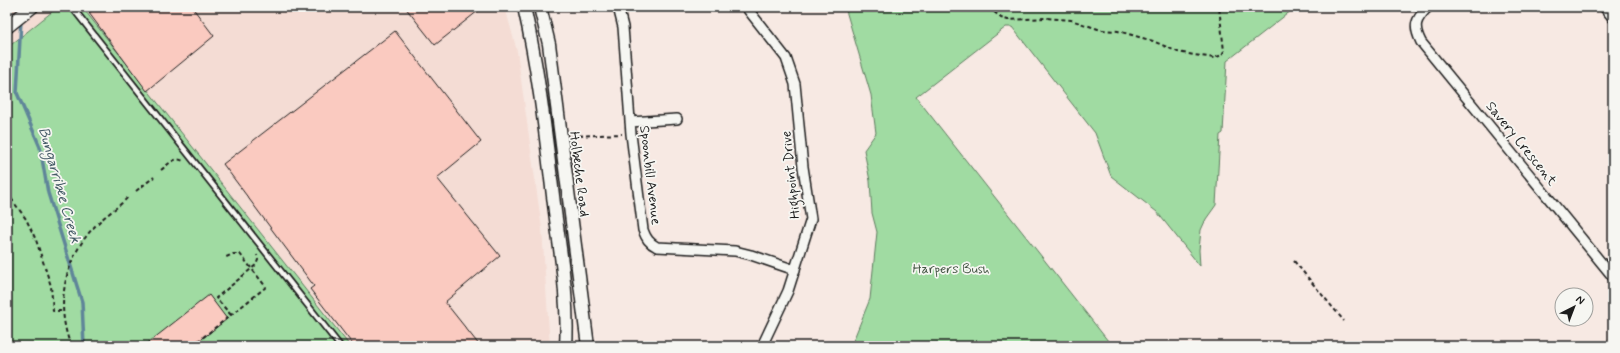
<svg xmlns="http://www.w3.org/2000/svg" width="1620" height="353" viewBox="0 0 1620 353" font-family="Mynerve,sans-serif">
	<rect width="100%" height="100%" fill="#f7e9e3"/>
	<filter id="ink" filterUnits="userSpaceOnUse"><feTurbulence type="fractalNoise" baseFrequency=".025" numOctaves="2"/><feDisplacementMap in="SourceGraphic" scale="8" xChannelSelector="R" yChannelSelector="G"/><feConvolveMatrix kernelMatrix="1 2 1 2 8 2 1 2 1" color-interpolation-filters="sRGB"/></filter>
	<g filter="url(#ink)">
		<path fill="#f4dcd4" d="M 7,7 L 58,7 L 7,48 Z
			M 82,7 L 505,7 L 517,51 L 542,229 L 550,346 L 350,346 Z"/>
		<path fill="#a0dba2" stroke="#5e7c5f" d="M 58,7 L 82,7 L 350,346 L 7,346 L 7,48 Z
			M 845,7 L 1296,7 L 1227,61 L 1223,133 L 1220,135 L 1216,205 L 1206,219 L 1201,230 L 1199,250 L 1200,266 L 1157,212 L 1111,176 L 1095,133 L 1012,27 L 1006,27 L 916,97 L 1112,346 L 851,346 L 870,299 L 877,232 L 872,213 L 870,181 L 864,150 L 876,133 L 871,95 Z"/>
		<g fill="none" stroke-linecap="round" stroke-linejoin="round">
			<path stroke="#5f8599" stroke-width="3.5" d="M 21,20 L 17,93 L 40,147 L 48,193 L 82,302 L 84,346"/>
		</g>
		<path fill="#facac0" stroke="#1c1c1c" d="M 96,7 L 192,7 L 214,36 L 147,91 L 89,13 Z
			M 405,7 L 483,7 L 435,45 Z
			M 395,31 L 481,142 L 437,178 L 500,256 L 445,302 L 480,346 L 354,346 L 310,289 L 314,286 L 223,164 Z
			M 209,295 L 227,319 L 193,346 L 144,346 Z"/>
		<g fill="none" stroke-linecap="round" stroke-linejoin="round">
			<g stroke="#1c1c1c" stroke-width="8">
				<path id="lane" d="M 72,7 L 340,346"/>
			</g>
			<g stroke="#1c1c1c" stroke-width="12">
				<path id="street" d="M 618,7 L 623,27 L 631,134 L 643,230 C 646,238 649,243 657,247 L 735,251 L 751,255 L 795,270
					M 746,7 L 786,58 L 795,84 L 803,167 L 811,219 L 788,291 L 762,346
					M 1428,7 C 1415,20 1413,26 1421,42 L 1613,277
					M 1604,7 L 1613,18
					M 630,122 L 677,119"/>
			</g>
			<g stroke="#1c1c1c" stroke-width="15">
				<path id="secondary" d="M 524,7 C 539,72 546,138 554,204 C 560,251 569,299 566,346
					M 540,7 L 549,44 L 588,346
					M 7,27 L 32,7"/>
			</g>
			<path stroke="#1c1c1c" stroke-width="2" stroke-dasharray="4 3" stroke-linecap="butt" d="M 989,7 L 1001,18 L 1008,20 L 1046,18 L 1071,20 L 1101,30 L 1118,31 L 1153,41 L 1178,52 L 1188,54 L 1214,58 L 1222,55 L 1224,51 L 1219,7
				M 572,136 L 622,134
				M 161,170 C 168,165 174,156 183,161
				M 136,191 L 154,177
				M 7,193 L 26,219 L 36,240 L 51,286 L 53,311 L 63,311
				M 1294,261 L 1344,321
				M 231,315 L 216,298 L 256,265 L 258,260 L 257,255
				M 71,346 C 54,304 65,255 98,223 C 107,214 119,207 128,197
				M 192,346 L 266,287 L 240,254 L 233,254 L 224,258"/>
			<use href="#lane" stroke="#f6f6f2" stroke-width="4.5"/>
			<use href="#street" stroke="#f6f6f2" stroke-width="9"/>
			<use href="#secondary" stroke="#f6f6f2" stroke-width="12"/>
		</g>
	</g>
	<g text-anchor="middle" stroke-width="3.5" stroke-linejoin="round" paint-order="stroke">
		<g font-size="14" fill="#1c1c1c" stroke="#f6f6f2">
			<text transform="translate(1522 143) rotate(51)" y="5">Savery Crescent</text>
			<text transform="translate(580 174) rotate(83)" y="5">Holbeche Road</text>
			<text transform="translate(651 175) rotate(83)" y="5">Spoonbill Avenue</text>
			<text transform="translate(790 175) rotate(-96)" y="5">Highpoint Drive</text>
		</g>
		<g font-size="14" fill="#454" stroke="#f6f6f2">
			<text x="951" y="273">Harpers Bush</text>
		</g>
		<g font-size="15" font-style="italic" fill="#435965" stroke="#f6f6f2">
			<text transform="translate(60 185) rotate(74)" y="5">Bungarribee Creek</text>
		</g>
	</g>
	<rect width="1620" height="353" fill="none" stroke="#f6f6f2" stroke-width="24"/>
	<rect x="12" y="12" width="1596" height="329" fill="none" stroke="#1c1c1c" stroke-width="1.5" filter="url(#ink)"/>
	<g transform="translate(1574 307) rotate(42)"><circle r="19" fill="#f6f6f2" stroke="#9f9f9c"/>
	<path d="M0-3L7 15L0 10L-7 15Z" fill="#1c1c1c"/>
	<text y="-6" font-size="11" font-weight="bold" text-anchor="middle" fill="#1c1c1c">N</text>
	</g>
</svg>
